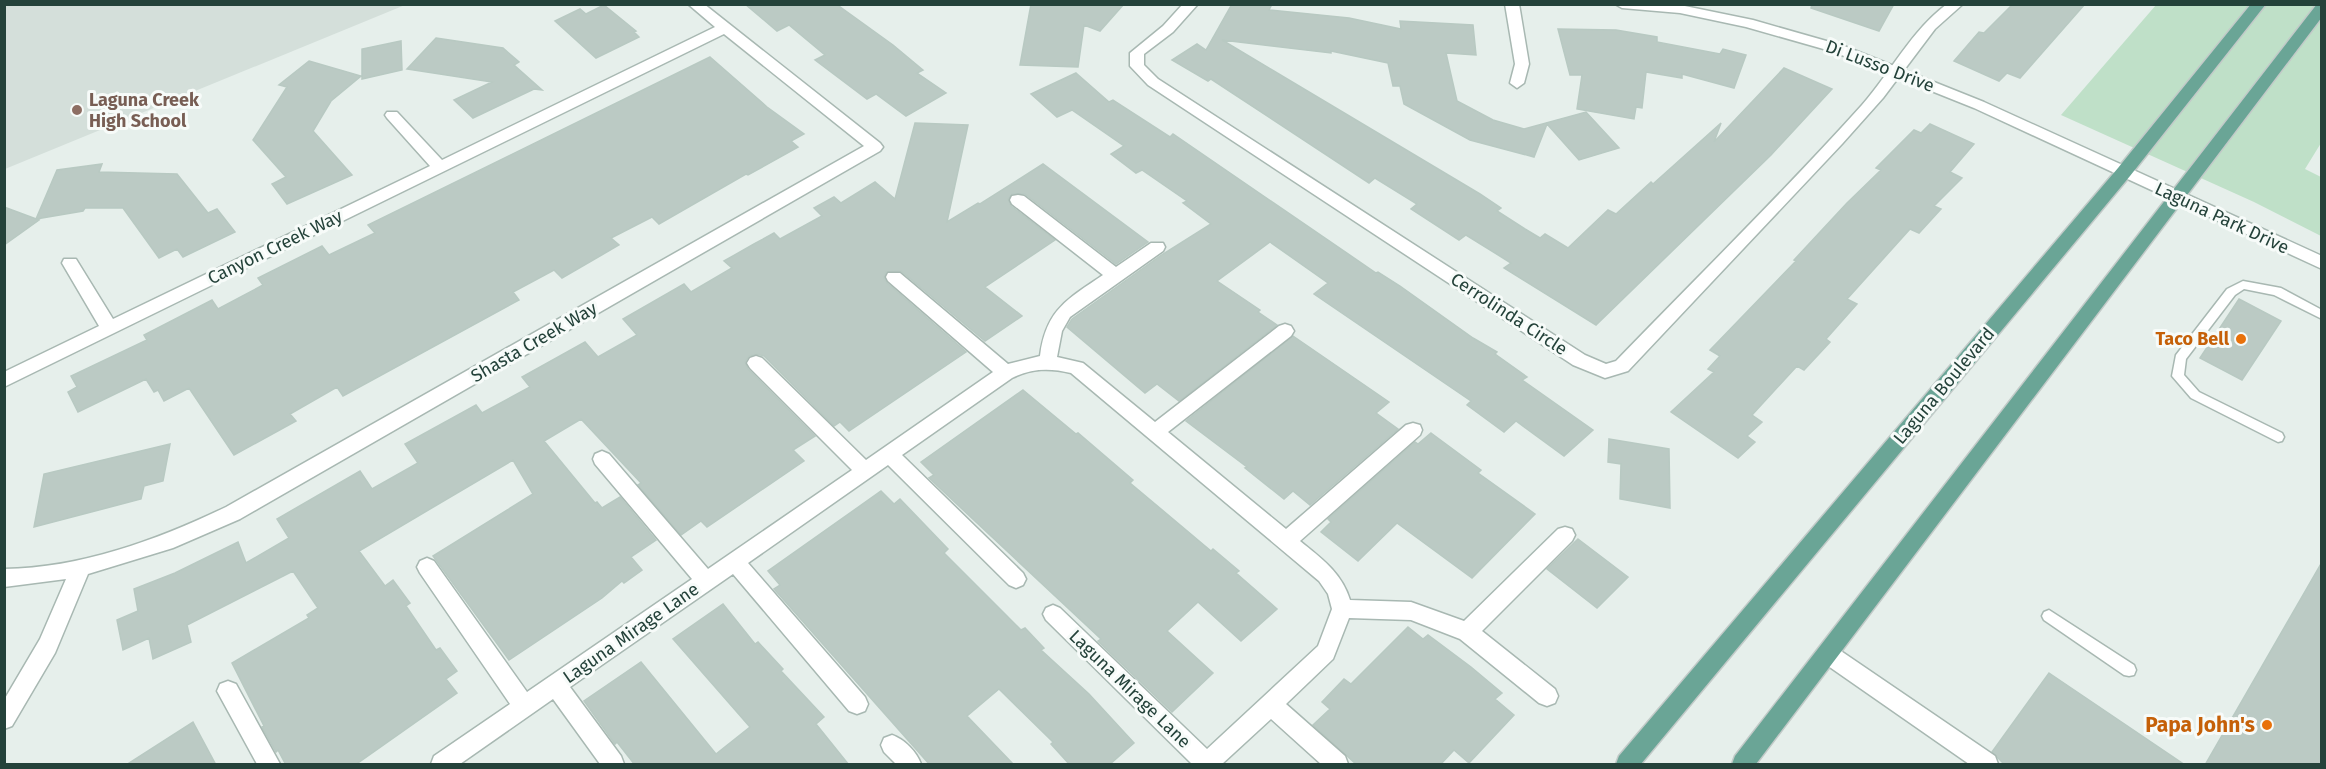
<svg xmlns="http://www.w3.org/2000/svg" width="2326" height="769" viewBox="0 0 2326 769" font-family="'Fira Sans',sans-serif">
	<rect width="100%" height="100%" fill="#e6efeb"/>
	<path fill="#d4dfda" d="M 5,4 L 405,4 L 405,5 L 5,169 Z"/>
	<path fill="#bfe0c8" d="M 2156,5 L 2321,5 L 2321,143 L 2305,169 L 2321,177 L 2321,236 L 2254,202 L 2061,115 Z"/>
	<path fill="#bbcac4" stroke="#b8c9c2" stroke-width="1.5" d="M 745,4 L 836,4 L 893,45 L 923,70 L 917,73 L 946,93 L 906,116 L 876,94 L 867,99 L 815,60 L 825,55 L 789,25 L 777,31 Z
		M 1031,4 L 1124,4 L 1100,31 L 1084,25 L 1078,67 L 1020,65 Z
		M 1232,4 L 1272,4 L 1269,10 L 1349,18 L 1401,29 L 1400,21 L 1473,25 L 1476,55 L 1446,53 L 1457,101 L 1493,120 L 1524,129 L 1586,112 L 1619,148 L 1579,160 L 1547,124 L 1534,157 L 1470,140 L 1404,104 L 1400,86 L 1393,86 L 1388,63 L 1331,51 L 1331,53 L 1222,40 L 1480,194 L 1501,208 L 1497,211 L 1525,229 L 1540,238 L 1545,234 L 1568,248 L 1608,210 L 1616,214 L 1651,182 L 1653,184 L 1721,123 L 1714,142 L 1784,68 L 1832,89 L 1771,155 L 1596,325 L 1504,268 L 1511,263 L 1466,235 L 1459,240 L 1411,209 L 1417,204 L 1375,178 L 1369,183 L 1211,79 L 1208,81 L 1172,60 L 1197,44 L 1206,50 Z
		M 1812,4 L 1894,4 L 1879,31 L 1811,8 Z
		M 2013,4 L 2085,4 L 2020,78 L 2007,73 L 1999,81 L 1954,61 L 1979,32 L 1984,33 Z
		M 604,5 L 636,31 L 634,32 L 639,37 L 596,58 L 555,21 L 580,9 L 586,14 Z
		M 1558,29 L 1616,30 L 1657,37 L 1657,42 L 1720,54 L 1723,49 L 1746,55 L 1734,88 L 1682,74 L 1682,78 L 1646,72 L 1642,108 L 1636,107 L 1634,119 L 1577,109 L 1582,75 L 1570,75 Z
		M 436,38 L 503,48 L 519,62 L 514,65 L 542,90 L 534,89 L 473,118 L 454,100 L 492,82 L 407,69 Z
		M 401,41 L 402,70 L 362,79 L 362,49 Z
		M 710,57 L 767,107 L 804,134 L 791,141 L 798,147 L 748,175 L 746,174 L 659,224 L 652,217 L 611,238 L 619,245 L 562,278 L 554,270 L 513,292 L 519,300 L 343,396 L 337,387 L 290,414 L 296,421 L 234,455 L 189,388 L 164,401 L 158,390 L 154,392 L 146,379 L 78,412 L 68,392 L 77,387 L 71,376 L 147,340 L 144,335 L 212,300 L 218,309 L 263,285 L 258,278 L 322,246 L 329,255 L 375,233 L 368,225 Z
		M 309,61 L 361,76 L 331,101 L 313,131 L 352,175 L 287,204 L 272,184 L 286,177 L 253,140 L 287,87 L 279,85 Z
		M 1076,73 L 1109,102 L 1113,100 L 1170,137 L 1173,134 L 1376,273 L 1378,272 L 1400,286 L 1473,338 L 1497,352 L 1495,354 L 1527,377 L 1522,380 L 1593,430 L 1564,456 L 1516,421 L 1504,432 L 1467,405 L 1471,401 L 1314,294 L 1328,283 L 1270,242 L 1217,281 L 1260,310 L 1258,312 L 1277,325 L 1179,401 L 1157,384 L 1145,393 L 1067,327 L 1072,319 L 1163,254 L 1211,224 L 1183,203 L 1187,201 L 1142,170 L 1136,173 L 1111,154 L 1124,146 L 1072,110 L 1057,117 L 1031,94 Z
		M 915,123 L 968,125 L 947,222 L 978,203 L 980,204 L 1043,164 L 1148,242 L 1116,264 L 1025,194 L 1012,194 L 1008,199 L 1011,206 L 1055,240 L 985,287 L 1022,316 L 985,341 L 901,271 L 886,272 L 884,278 L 887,283 L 966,352 L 849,431 L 840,422 L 834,426 L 764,356 L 757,354 L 749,356 L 745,362 L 748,369 L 815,436 L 793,450 L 804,461 L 707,527 L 701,521 L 681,535 L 638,485 L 641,483 L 581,419 L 544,441 L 595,503 L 597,502 L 602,508 L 620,497 L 656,540 L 631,557 L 642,570 L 624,583 L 622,581 L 602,598 L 509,660 L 433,556 L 533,494 L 513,460 L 359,551 L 385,586 L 393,580 L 410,603 L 406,606 L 436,650 L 440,648 L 457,671 L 446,679 L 457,693 L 355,765 L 286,765 L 278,750 L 276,752 L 262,727 L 264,726 L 232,663 L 309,618 L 307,615 L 318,608 L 293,571 L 187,625 L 191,642 L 153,659 L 149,638 L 123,650 L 117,620 L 138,611 L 134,589 L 175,573 L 238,542 L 246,563 L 289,538 L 277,519 L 360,471 L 372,489 L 418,463 L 405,444 L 476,405 L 482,413 L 530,387 L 522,377 L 585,342 L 598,357 L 637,335 L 623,319 L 684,284 L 691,292 L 732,268 L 724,261 L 754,244 L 774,233 L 780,239 L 822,216 L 814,208 L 834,197 L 841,203 L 875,182 L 895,199 Z
		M 1930,124 L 1974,144 L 1950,172 L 1962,178 L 1934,206 L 1941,209 L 1919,233 L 1910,229 L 1847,299 L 1857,304 L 1826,339 L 1830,342 L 1804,370 L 1797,366 L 1752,415 L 1762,422 L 1747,436 L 1755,442 L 1738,458 L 1671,412 L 1714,372 L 1708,369 L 1720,356 L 1710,350 L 1796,261 L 1794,260 L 1847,203 L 1881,170 L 1876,168 L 1914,130 L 1921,133 Z
		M 102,164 L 99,172 L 177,174 L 208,213 L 217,209 L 235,232 L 183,257 L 177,249 L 159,258 L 123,208 L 85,208 L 83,211 L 36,219 L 57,170 Z
		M 4,207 L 39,220 L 4,245 Z
		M 2239,299 L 2281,321 L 2242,380 L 2200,358 Z
		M 1293,336 L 1389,402 L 1376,413 L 1398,429 L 1310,505 L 1293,491 L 1284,499 L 1245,468 L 1247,467 L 1186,421 Z
		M 1023,390 L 1076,434 L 1078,433 L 1133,480 L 1130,483 L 1211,551 L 1213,549 L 1239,571 L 1236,573 L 1277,609 L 1241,641 L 1198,602 L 1167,631 L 1213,673 L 1172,712 L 1098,641 L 1101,639 L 929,478 L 934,475 L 921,462 Z
		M 1431,433 L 1481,470 L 1478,473 L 1535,514 L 1472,578 L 1397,523 L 1358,561 L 1321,532 L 1331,522 L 1328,519 L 1415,442 L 1418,444 Z
		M 1609,439 L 1669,449 L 1670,508 L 1620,499 L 1621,464 L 1608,462 Z
		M 170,444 L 163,481 L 144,486 L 141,499 L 34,527 L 44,474 Z
		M 881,491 L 894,504 L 900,499 L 948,549 L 944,553 L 1021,630 L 1025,628 L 1044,648 L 1041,650 L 1089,694 L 1134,743 L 1109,765 L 1070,765 L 1051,744 L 1053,742 L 999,689 L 967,716 L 1014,765 L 930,765 L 774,589 L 780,585 L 768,571 Z
		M 1578,539 L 1628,577 L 1597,608 L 1547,569 Z
		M 2322,562 L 2322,765 L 2205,765 Z
		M 723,604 L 755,644 L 758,642 L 783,669 L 781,671 L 824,717 L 816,724 L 849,765 L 635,765 L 617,742 L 615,744 L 584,701 L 641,662 L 716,754 L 750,727 L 673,639 Z
		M 1408,627 L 1423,639 L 1428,635 L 1471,667 L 1502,693 L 1495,699 L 1514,715 L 1469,763 L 1454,750 L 1440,765 L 1357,765 L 1313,725 L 1330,709 L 1322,702 L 1344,679 L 1351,684 Z
		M 2049,673 L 2185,765 L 2005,765 L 1992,752 Z
		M 193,722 L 216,765 L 126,765 Z"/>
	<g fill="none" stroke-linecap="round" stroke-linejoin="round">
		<g stroke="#a8b8b2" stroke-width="3">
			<path id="service" d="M 2243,281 L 2281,288 L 2322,310 L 2322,319 L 2274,295 L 2244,289 L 2235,295 L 2186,359 L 2184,375 L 2199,392 L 2282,433 L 2284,437 L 2282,441 L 2278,442 L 2191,398 L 2172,376 L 2176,355 L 2227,289 Z
				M 2049,610 L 2134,665 L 2136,670 L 2134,675 L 2129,676 L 2124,675 L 2044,620 L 2042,616 L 2044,612 Z"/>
		</g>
		<g stroke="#a8b8b2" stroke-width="3">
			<path id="minor" d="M 688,4 L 704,4 L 880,143 L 883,147 L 880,151 L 240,519 L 173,548 L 88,574 L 55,653 L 12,726 L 4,729 L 4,700 L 40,639 L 66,579 L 4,587 L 4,569 C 81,568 157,540 226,507 L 864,146 L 724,34 L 4,387 L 4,372 L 99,326 L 62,263 L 64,259 L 76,259 L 113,319 L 430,166 L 387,118 L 385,115 L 387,112 L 397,112 L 442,160 L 715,27 Z
				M 1183,4 L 1198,4 L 1173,32 L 1144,54 L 1144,65 L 1158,79 L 1585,355 L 1606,364 L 1616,361 C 1698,276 1783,193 1862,105 C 1891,72 1911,31 1947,4 L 1963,4 L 1935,29 L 1883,98 L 1842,144 L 1628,371 L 1605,378 L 1573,365 L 1148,85 L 1130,66 L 1130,53 L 1163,26 Z
				M 1505,4 L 1519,4 L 1529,64 L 1524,83 L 1517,88 L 1510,83 L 1515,64 Z
				M 1018,195 L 1024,196 L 1116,267 L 1151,243 L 1163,243 L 1165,247 L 1163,251 L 1070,317 L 1062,331 L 1057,357 L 1083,363 L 1155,422 L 1279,326 L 1285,324 L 1291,326 L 1294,331 L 1291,336 L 1168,432 L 1286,529 L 1406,425 L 1413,423 L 1420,425 L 1422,430 L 1420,435 L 1300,541 C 1321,558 1342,573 1350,600 L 1411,602 L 1464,621 L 1558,529 L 1565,527 L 1572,529 L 1575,535 L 1572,541 L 1482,631 L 1555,689 L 1558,696 L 1555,703 L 1547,706 L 1539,703 L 1460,639 L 1411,620 L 1349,618 L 1333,659 L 1286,704 L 1345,756 L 1348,764 L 1321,764 L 1271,719 L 1222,764 L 1192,764 L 1046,620 L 1043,614 L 1046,608 L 1053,605 L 1060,608 L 1207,749 L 1318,646 L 1332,609 L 1328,594 L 1319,581 L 1071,373 C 1050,368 1032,368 1012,378 L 902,455 L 1023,573 L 1026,579 L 1023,585 L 1016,588 L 1009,585 L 888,465 L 748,563 L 865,697 L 868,704 L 865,711 L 857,714 L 849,711 L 733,574 L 570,687 L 621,756 L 624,764 L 600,764 L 553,699 L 460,764 L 431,764 L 434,756 L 510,704 L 420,573 L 417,567 L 420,561 L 427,558 L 434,561 L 527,692 L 692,579 L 595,464 L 593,459 L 595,454 L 602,451 L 609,454 L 708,569 L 852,470 L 750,368 L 747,363 L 750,358 L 756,356 L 762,358 L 866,460 L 993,372 L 888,281 L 886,277 L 888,273 L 900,273 L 1008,364 L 1040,356 C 1046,309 1068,299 1103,275 L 1012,204 L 1010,200 L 1012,196 Z
				M 1828,644 L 1835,647 L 1995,756 L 1998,764 L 1969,764 L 1821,661 L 1817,654 L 1821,647 Z
				M 228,681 L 236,684 L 280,764 L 257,764 L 217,691 L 220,684 Z
				M 892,735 C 904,739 917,752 921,764 L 896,764 L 884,752 L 881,745 L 884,738 Z"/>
		</g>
		<g stroke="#a8b8b2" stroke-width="3">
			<path id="tertiary" d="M 1615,4 L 1680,5 L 1753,20 L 1844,46 L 1984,102 L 2322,256 L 2322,269 L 1974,108 L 1834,52 L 1746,27 L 1680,13 L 1622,8 Z"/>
		</g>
		<g stroke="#c2cac8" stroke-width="3">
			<path id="primary" d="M 2251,4 L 2266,4 L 2130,176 L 1641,764 L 1616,764 L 1619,756 L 2118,168 Z
				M 2317,4 L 2322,4 L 2322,17 L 1756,764 L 1732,764 L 1735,756 Z"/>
		</g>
		<use href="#service" fill="#fff" fill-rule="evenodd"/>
		<use href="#minor" fill="#fff" fill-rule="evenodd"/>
		<use href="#tertiary" fill="#fff" fill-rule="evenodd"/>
		<use href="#primary" fill="#6aa596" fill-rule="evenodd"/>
	</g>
	<circle fill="#8d6e63" stroke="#f7fbf9" stroke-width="2" cx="77" cy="110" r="6"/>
	<g fill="#e8710a" stroke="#f7fbf9" stroke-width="2">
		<circle cx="2241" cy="339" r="6"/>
		<circle cx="2267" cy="725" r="6"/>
	</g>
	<g text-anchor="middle" stroke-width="6" stroke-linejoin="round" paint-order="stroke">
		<g font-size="18" fill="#24423a" stroke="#f7fbf9">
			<text transform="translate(1880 66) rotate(21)" y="6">Di Lusso Drive</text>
			<text transform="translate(2222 218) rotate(25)" y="6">Laguna Park Drive</text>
			<text transform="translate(275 247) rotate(-26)" y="6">Canyon Creek Way</text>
			<text transform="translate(1509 314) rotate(33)" y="6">Cerrolinda Circle</text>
			<text transform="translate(534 342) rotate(-30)" y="6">Shasta Creek Way</text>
			<text transform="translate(1944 386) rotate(-50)" y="6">Laguna Boulevard</text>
			<text transform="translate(631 633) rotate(-35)" y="6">Laguna Mirage Lane</text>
			<text transform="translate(1130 689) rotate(44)" y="6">Laguna Mirage Lane</text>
		</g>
		<g font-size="18" font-weight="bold" fill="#785e54" stroke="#f7fbf9" text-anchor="start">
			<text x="89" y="106">Laguna Creek<tspan x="89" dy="21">High School</tspan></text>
		</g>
		<g font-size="18" font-weight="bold" fill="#c56008" stroke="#f7fbf9" text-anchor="end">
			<text x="2229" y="345">Taco Bell</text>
		</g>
		<g font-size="21" font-weight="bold" fill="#c56008" stroke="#f7fbf9" text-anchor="end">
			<text x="2255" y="732">Papa John's</text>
		</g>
	</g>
	<rect width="2326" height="769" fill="none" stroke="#24423a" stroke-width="12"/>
</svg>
